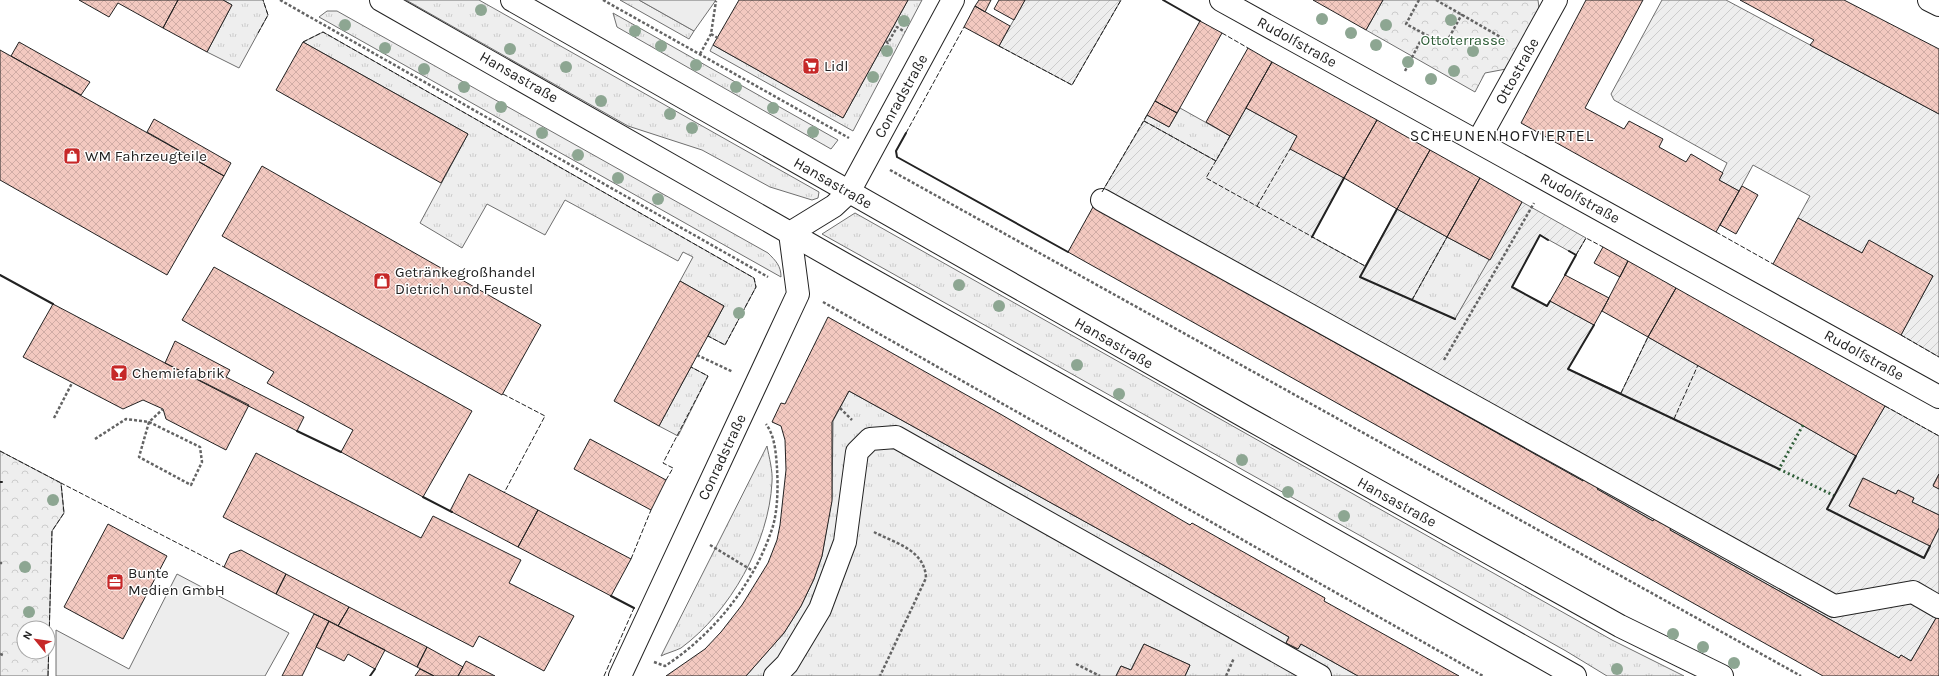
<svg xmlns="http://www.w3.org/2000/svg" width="1939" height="676" viewBox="0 0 1939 676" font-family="Karla,sans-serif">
	<defs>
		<pattern id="grass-tufts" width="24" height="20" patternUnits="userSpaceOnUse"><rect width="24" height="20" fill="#eee"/><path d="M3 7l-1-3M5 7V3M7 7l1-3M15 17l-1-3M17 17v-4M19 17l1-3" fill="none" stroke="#ccc"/></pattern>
		<pattern id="forest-crowns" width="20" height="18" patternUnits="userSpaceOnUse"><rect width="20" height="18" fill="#eee"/><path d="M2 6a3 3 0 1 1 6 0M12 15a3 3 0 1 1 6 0" fill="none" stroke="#ccc"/></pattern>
		<pattern id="garden-furrows" width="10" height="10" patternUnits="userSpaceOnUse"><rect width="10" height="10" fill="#eee"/><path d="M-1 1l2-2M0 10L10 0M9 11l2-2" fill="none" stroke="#ccc"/></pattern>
		<pattern id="building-cross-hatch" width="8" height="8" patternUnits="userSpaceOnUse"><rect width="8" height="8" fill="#f3c9c0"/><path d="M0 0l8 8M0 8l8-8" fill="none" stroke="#d0aca5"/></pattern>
	</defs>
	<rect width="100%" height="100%" fill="#fff"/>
	<path fill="url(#grass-tufts)" stroke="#6f6f6f" d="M 223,0 L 263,0 L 268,15 L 239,68 L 207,52 L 232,5 Z
		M 406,0 L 479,0 L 819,192 L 818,198 L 812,200 L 770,187 L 702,150 L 628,126 Z
		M 620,0 L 639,0 L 694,31 L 689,39 Z
		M 908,0 L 922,0 L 853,131 L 710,51 L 713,45 L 843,118 Z
		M 327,11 L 337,11 L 768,253 C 776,261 781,266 781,277 L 319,17 Z
		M 613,13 L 838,140 L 831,149 L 617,27 Z
		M 323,32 L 754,278 L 756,287 L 725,345 L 708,336 L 724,306 L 680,281 L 693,257 L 683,252 L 678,261 L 565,200 L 545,235 L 487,204 L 462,248 L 420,223 L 468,134 L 303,42 Z
		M 1180,108 L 1230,136 L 1216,161 L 1144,121 L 1147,115 L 1169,127 Z
		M 855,213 L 1612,640 L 1684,676 L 1607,676 L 1566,651 L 822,234 Z
		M 1447,237 L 1490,260 L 1455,319 L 1412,300 Z
		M 691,367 L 708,376 L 678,436 L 659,426 Z
		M 849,391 L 1147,556 L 1289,637 L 1286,643 L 1297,649 L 1301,644 L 1358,676 L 1185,676 L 1190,665 L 1144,644 L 1131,670 L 1121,666 L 1116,676 L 746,676 L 784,633 L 801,606 L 814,579 L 822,556 L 832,498 L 833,421 Z
		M 767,446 C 769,457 773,471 772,482 C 769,543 730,612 681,648 C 675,651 667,653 661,656 Z"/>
	<path fill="url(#forest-crowns)" stroke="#6f6f6f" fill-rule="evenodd" d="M 1383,0 L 1538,0 L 1539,8 L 1506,69 L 1485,73 L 1475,92 L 1366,30 Z
		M 0,451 L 61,483 L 64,513 L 52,531 L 48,676 L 0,676 ZM 24,628 L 48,628 L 48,652 L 24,652 Z"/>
	<path fill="url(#garden-furrows)" stroke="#6f6f6f" d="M 1025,0 L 1121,0 L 1072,85 L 999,46 Z
		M 1662,0 L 1726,0 L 1939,114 L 1939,357 L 1901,335 L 1933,276 L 1869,241 L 1862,253 L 1798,218 L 1810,196 L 1753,165 L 1739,191 L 1719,180 L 1727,163 L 1614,100 L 1611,94 Z
		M 1246,108 L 1297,136 L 1291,149 L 1344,178 L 1312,237 L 1365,266 L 1397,209 L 1447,237 L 1412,300 L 1455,319 L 1522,202 L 1586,238 L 1576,255 L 1540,235 L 1512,287 L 1547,306 L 1550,301 L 1594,325 L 1568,369 L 1621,393 L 1648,337 L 1856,456 L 1885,406 L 1939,436 L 1939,474 L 1933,485 L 1939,489 L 1939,515 L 1912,502 L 1914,498 L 1898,490 L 1896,494 L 1863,478 L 1849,506 L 1930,546 L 1939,528 L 1939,613 L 1911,661 L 1901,655 L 1899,658 L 1670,530 L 1671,527 L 1653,521 L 1597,489 L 1599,486 L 1584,478 L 1583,481 L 1093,207 L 1144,121 L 1216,161 Z"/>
	<path fill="#ededed" stroke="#6f6f6f" d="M 639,0 L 716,0 L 694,31 Z
		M 177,574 L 289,633 L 265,676 L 56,676 L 56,630 L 129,669 Z"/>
	<path fill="url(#building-cross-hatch)" stroke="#222" d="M 79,0 L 178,0 L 163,28 L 118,3 L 109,17 Z
		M 178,0 L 223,0 L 232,5 L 207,52 L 163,28 Z
		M 739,0 L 908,0 L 843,118 L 713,45 Z
		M 979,0 L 991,0 L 985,12 L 975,6 Z
		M 999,0 L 1025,0 L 1014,20 L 994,9 Z
		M 1313,0 L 1383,0 L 1366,30 Z
		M 1586,0 L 1643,0 L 1585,108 L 1624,129 L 1629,121 L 1663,139 L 1659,147 L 1686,162 L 1691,154 L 1723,173 L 1719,180 L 1739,191 L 1716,232 L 1521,123 Z
		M 1740,0 L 1844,0 L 1939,49 L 1939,114 L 1810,45 L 1814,40 Z
		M 975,6 L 1010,26 L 999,46 L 964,27 Z
		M 1200,21 L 1222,33 L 1177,113 L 1155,101 Z
		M 19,42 L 90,82 L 81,95 L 11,56 Z
		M 303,42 L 468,134 L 441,183 L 276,90 Z
		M 1248,48 L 1272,62 L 1230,136 L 1206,122 Z
		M 0,50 L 224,176 L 167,275 L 0,180 Z
		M 1272,62 L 1377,120 L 1344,178 L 1290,149 L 1297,136 L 1246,108 Z
		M 1155,101 L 1177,113 L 1169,127 L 1147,115 Z
		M 154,119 L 231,163 L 224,176 L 147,132 Z
		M 1377,120 L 1430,150 L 1397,209 L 1344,178 Z
		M 1430,150 L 1480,178 L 1447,237 L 1397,209 Z
		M 262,166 L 541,325 L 502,395 L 222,236 Z
		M 1480,178 L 1522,202 L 1490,260 L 1447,237 Z
		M 1742,186 L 1758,195 L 1736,234 L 1720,225 Z
		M 1093,207 L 1583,481 L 1584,478 L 1599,486 L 1597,489 L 1653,521 L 1655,517 L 1671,526 L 1670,530 L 1899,658 L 1901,655 L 1911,661 L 1939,613 L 1939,676 L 1823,676 L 1068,252 Z
		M 1798,218 L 1862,253 L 1869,240 L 1933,276 L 1901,335 L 1773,264 Z
		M 1603,247 L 1628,261 L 1620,277 L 1594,263 Z
		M 1628,261 L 1676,288 L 1648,337 L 1602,311 Z
		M 214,267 L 472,411 L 423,497 L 341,452 L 353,430 L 267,383 L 274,372 L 182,320 Z
		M 1565,275 L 1609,298 L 1594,325 L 1550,301 Z
		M 680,281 L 724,306 L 659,426 L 614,401 Z
		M 1676,288 L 1885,406 L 1856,456 L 1648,337 Z
		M 53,304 L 165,363 L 249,405 L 226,450 L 166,419 L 163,409 L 143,400 L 123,409 L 23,357 Z
		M 828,317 L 1002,415 L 1190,525 L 1192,523 L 1325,598 L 1324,601 L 1459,676 L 1358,676 L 1301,644 L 1298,649 L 1286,643 L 1289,637 L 1147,556 L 849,391 L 832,422 L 832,501 L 822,556 L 814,579 L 801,606 L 784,633 L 746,676 L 666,676 L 705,649 L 721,632 L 742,605 L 768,563 L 777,540 L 780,525 L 786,470 L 785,440 L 781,426 L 772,422 L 781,403 L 785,404 Z
		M 175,341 L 230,370 L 226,377 L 304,417 L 297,431 L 165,363 Z
		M 590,439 L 666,480 L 651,510 L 574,469 Z
		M 256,453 L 421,538 L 433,516 L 521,560 L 509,583 L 574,616 L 544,671 L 479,636 L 473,647 L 223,517 Z
		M 469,474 L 538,510 L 518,547 L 450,511 Z
		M 1939,474 L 1939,489 L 1933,486 Z
		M 1863,478 L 1896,494 L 1898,490 L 1914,498 L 1912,502 L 1939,515 L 1939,528 L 1930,546 L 1849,506 Z
		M 538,510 L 631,559 L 611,596 L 518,547 Z
		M 108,524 L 167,556 L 123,639 L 64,607 Z
		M 241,550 L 286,574 L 276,594 L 224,567 L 230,554 Z
		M 286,574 L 349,607 L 338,626 L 276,594 Z
		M 349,607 L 427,647 L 417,667 L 338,626 Z
		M 314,614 L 329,621 L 302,676 L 282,676 Z
		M 329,621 L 385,650 L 375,669 L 348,654 L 344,661 L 316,647 Z
		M 1144,644 L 1190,665 L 1185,676 L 1116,676 L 1121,666 L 1131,670 Z
		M 427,647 L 463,667 L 458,676 L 434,676 L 417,667 Z
		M 466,661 L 495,676 L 458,676 Z
		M 420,669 L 434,676 L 415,676 Z"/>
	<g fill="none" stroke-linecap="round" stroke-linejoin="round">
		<g stroke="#222" stroke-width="24">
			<path id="minor" d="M 1221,0 L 1939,397
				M 1929,0 L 1939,5
				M 1478,141 L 1556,0
				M 849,192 L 953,0
				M 1102,200 L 1834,606 L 1913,592 L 1939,607
				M 620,676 L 798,294 L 790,233
				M 775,676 L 787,664 L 820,609 L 845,542 L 857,452 L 870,439 L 896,437 L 1320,676"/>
		</g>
		<g stroke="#222" stroke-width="24">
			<path id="major" d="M 381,0 L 846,265 L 1575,676
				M 512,0 L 1249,419 L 1620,626 L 1722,676
				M 790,233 L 834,206 L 849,192"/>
		</g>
		<path stroke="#646464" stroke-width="2.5" stroke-dasharray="3 2" stroke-linecap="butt" d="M 280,0 L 768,277
			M 603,0 L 849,138
			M 1419,0 L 1406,24 L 1445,45 L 1462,14
			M 1436,0 L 1504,39
			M 711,34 L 718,38
			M 886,41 L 888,43 L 897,27 L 905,32
			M 700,54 L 711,34 L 716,1
			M 1405,71 L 1424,34
			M 890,170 L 1801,676
			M 823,302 L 1483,676
			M 697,355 L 733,372
			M 1444,360 L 1534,203
			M 840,408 L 852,420
			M 54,418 L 72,383
			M 95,439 L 126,419 L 149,422 L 200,447 L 202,462 L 191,485 L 139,457 L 149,422 L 163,409
			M 874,532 C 895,543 925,550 926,578 L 880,676
			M 710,545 L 753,571
			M 0,563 L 2,563
			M 0,654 L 3,655
			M 654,662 L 665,666 C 714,634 755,583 773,526 C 778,508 778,486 777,468 C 776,454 775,436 766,424
			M 1076,664 L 1100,676
			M 1226,676 L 1234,658"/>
		<use href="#minor" stroke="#fff" stroke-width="22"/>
		<use href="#major" stroke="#fff" stroke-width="22"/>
		<path stroke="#2f5e38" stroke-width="3" stroke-dasharray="2 3" stroke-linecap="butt" d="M 1803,425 L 1779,469 L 1835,496"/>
		<path stroke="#222" stroke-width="1" stroke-dasharray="5 2" stroke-linecap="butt" d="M 258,33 L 268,15 L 263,0
			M 1222,33 L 1248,48
			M 303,42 L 323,32 L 754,278 L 756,287 L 725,345 L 708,336
			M 999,46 L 1072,85 L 1121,0
			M 1144,121 L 1216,161
			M 906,133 L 964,27
			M 1230,136 L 1206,178 L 1365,266
			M 1102,192 L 1147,115
			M 1257,206 L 1290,149
			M 1716,232 L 1773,264
			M 1576,255 L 1586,238 L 1603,247
			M 1412,300 L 1447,237
			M 1901,335 L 1939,357
			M 1621,393 L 1648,337
			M 503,394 L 545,416 L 504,493
			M 1885,406 L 1939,436
			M 1674,419 L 1698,365
			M 0,451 L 61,483
			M 666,480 L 673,468 L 663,463 L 708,376 L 691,367
			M 631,559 L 651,510
			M 48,676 L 52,531 L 64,513 L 61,483 L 224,567
			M 604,676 L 634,608"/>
		<path stroke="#222" stroke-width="2" d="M 1163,0 L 1200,21
			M 906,133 L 896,151 L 897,157 L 1068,252
			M 1397,209 L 1360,277 L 1455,319
			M 1312,237 L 1344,178
			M 1548,240 L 1540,235 L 1512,287 L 1547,306 L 1550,301
			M 0,275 L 53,304
			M 1565,275 L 1576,255 L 1569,251
			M 1594,325 L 1568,369 L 1779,469
			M 297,431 L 341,452
			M 1856,456 L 1827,509 L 1924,558 L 1930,546
			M 0,482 L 2,482
			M 423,497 L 452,512
			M 611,596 L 634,608
			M 370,676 L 375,669"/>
	</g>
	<g fill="#8da692">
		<circle cx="481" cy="10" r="6"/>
		<circle cx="1322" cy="19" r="6"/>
		<circle cx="1451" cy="20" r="6"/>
		<circle cx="904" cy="21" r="6"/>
		<circle cx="345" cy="25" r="6"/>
		<circle cx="1386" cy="25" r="6"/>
		<circle cx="635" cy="31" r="6"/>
		<circle cx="1351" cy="33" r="6"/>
		<circle cx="1376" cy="45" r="6"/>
		<circle cx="661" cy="46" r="6"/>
		<circle cx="385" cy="48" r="6"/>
		<circle cx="510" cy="49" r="6"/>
		<circle cx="887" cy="51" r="6"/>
		<circle cx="1473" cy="51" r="6"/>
		<circle cx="1408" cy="62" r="6"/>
		<circle cx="696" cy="65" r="6"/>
		<circle cx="566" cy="67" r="6"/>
		<circle cx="424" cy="69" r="6"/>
		<circle cx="1454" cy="71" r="6"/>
		<circle cx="873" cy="77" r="6"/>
		<circle cx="1431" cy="79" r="6"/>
		<circle cx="464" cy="87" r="6"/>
		<circle cx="736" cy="87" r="6"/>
		<circle cx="601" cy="101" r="6"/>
		<circle cx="501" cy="107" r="6"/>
		<circle cx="773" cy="108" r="6"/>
		<circle cx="670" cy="114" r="6"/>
		<circle cx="692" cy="128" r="6"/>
		<circle cx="813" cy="132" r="6"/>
		<circle cx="542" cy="133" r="6"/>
		<circle cx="578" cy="155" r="6"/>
		<circle cx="618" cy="178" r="6"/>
		<circle cx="658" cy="199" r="6"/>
		<circle cx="959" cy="285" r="6"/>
		<circle cx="999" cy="306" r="6"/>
		<circle cx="739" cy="313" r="6"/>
		<circle cx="1077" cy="365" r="6"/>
		<circle cx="1119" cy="394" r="6"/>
		<circle cx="1242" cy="460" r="6"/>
		<circle cx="1288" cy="492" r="6"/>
		<circle cx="53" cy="500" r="6"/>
		<circle cx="1344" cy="516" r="6"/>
		<circle cx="25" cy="567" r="6"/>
		<circle cx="29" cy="612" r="6"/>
		<circle cx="1673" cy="634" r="6"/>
		<circle cx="1703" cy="647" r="6"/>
		<circle cx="1734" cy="663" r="6"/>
		<circle cx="1617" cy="669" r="6"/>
	</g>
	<defs>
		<g id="supermarket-square" transform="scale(0.9)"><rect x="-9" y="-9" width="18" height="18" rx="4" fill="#c62828" stroke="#fff"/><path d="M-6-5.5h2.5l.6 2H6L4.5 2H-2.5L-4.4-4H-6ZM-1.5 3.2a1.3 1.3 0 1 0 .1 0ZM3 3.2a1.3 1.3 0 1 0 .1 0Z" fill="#fff"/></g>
		<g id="shop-square" transform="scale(0.9)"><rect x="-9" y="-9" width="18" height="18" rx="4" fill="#c62828" stroke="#fff"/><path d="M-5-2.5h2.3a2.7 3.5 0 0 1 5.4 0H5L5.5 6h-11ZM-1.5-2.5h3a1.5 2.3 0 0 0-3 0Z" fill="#fff"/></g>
		<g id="bar-square" transform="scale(0.9)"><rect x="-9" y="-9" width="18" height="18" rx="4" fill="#c62828" stroke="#fff"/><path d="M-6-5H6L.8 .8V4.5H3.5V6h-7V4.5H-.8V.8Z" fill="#fff"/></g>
		<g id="office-square" transform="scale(0.9)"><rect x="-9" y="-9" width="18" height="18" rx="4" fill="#c62828" stroke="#fff"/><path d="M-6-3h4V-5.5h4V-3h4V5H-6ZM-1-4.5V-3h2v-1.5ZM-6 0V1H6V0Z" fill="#fff"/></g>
	</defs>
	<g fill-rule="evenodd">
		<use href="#supermarket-square" x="811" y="66"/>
		<use href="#shop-square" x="72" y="156"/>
		<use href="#shop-square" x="382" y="281"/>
		<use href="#bar-square" x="119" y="373"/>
		<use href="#office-square" x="115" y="582"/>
	</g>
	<g text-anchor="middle" stroke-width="3" stroke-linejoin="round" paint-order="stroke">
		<g font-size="15" fill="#2f5e38" stroke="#fff">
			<text x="1463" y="45">Ottoterrasse</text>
		</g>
		<g font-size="15" fill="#222" stroke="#fff">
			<text transform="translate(1297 42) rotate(29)" y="5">Rudolfstraße</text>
			<text transform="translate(1517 71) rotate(-61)" y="5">Ottostraße</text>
			<text transform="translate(519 77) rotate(30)" y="5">Hansastraße</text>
			<text transform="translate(901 96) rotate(-61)" y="5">Conradstraße</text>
			<text transform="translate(833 183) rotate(30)" y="5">Hansastraße</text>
			<text transform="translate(1580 198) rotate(29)" y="5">Rudolfstraße</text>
			<text transform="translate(1114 343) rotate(30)" y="5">Hansastraße</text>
			<text transform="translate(1864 355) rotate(29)" y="5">Rudolfstraße</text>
			<text transform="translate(722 457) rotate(-65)" y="5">Conradstraße</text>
			<text transform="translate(1397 502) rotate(29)" y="5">Hansastraße</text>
		</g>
		<g font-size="15" fill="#222" stroke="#fff" text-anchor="start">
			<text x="824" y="71">Lidl</text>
			<text x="85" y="161">WM Fahrzeugteile</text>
			<text x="395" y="277">Getränkegroßhandel<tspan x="395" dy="17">Dietrich und Feustel</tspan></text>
			<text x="132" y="378">Chemiefabrik</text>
			<text x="128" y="578">Bunte<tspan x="128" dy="17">Medien GmbH</tspan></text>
		</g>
		<g font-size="16" letter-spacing="1" fill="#222" stroke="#fff">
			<text x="1502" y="141">SCHEUNENHOFVIERTEL</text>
		</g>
	</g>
	<g transform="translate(36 640) rotate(299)"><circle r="19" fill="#ffffff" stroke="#a7a7a7"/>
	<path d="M0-3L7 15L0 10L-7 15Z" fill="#c62828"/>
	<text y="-6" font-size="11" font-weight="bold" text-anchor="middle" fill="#222222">N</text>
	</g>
</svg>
